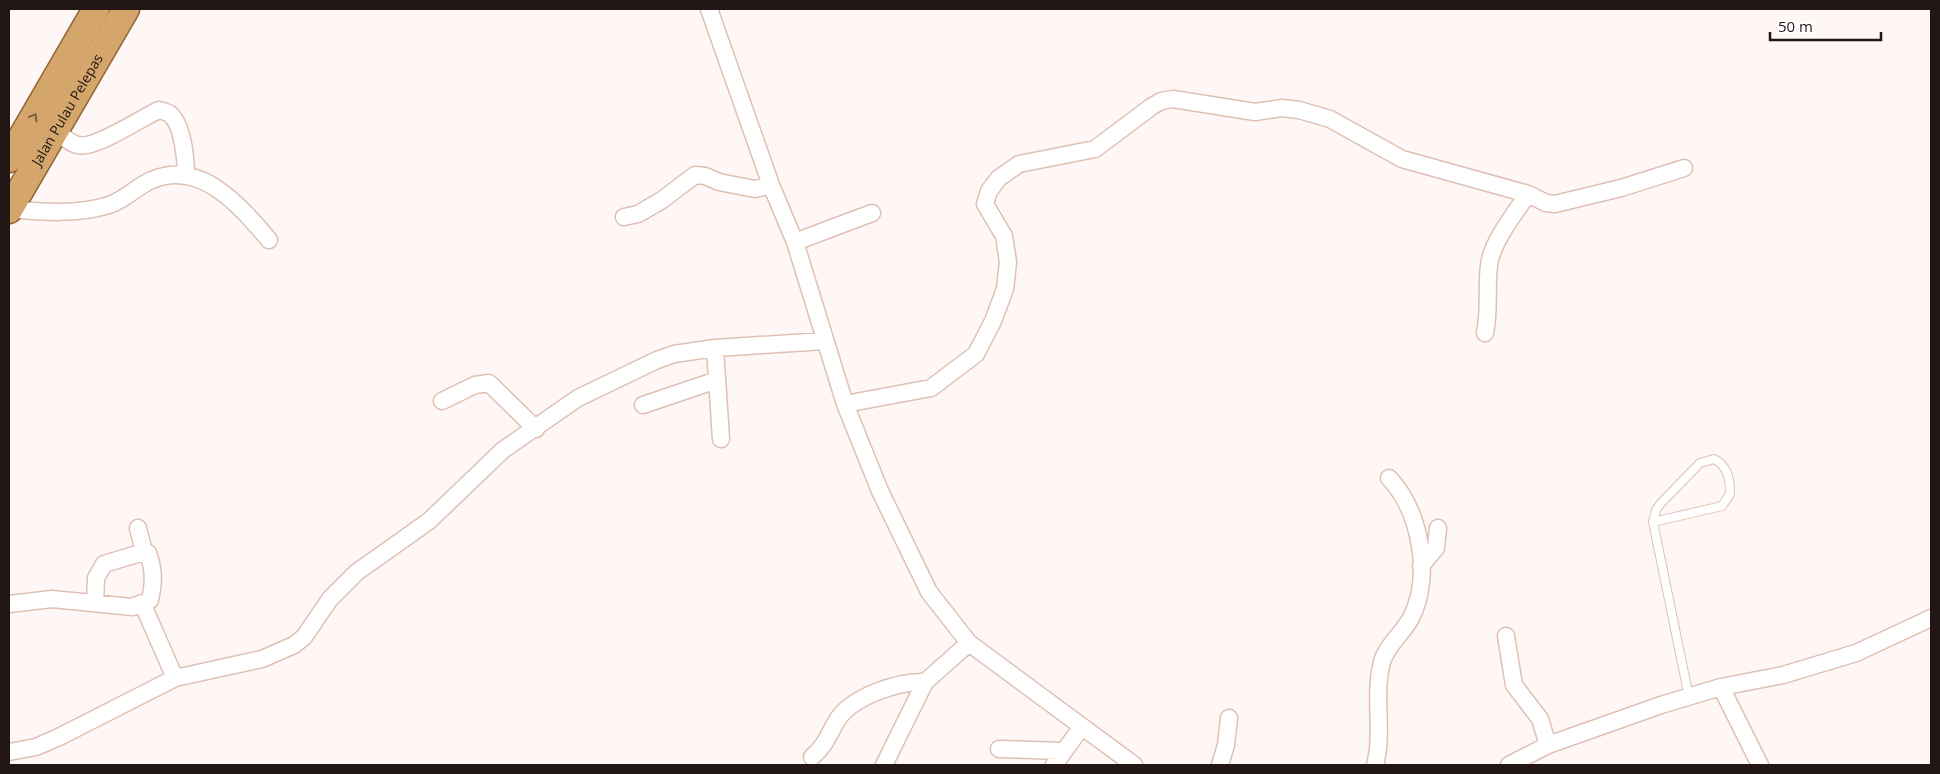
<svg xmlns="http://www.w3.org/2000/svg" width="1940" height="774" viewBox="0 0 1940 774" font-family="'Open Sans',sans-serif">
	<rect width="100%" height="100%" fill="#fef7f5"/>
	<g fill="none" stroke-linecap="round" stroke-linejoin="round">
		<g stroke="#dfc0b4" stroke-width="10">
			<path id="service" d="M 1653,522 L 1722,506 L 1730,494 C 1730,479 1728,466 1714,459 L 1700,463 L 1661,503 L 1656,510 L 1653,522 L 1689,697"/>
		</g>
		<g stroke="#dfc0b4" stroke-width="19">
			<path id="minor" d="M 709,9 L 771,185 L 795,242 L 845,404 L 880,491 L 929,592 L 969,643 L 1134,765
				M 55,130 C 62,135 70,144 78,145 C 94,150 141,118 159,110 C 162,111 167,112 170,114 C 183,125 186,160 186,176
				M 10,209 C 41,212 78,215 109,205 C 125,200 137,186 152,180 C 201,159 241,207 269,240
				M 624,217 L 638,214 L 662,200 L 695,175 L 705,176 L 719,182 L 755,189 L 771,185
				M 795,242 L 872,213
				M 1485,333 C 1490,310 1486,289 1489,266 C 1491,243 1515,213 1528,194
				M 715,348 L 721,439
				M 442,401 L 475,385 L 489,383 L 536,429
				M 845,404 L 931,388 L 976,354 L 993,321 L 1005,289 L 1008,262 L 1004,236 L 985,204 L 989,191 L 999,178 L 1019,164 L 1095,149 L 1151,107 L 1161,101 L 1173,99 L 1255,112 L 1282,108 L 1299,110 L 1330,119 L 1402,159 L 1528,194 L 1546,203 L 1555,204 L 1621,188 L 1684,168
				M 643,405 L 717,380
				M 138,528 L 144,552
				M 1421,566 L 1436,548 L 1438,528
				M 9,604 L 52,599 L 132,607 L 150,600 C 154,582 154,570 148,553 L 144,552 L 104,564 L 96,578 L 95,602
				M 143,605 L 175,678
				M 1506,636 L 1514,685 L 1540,719 L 1548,745
				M 1721,687 L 1760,765
				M 999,749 L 1062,751
				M 9,752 L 36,747 L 59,737 L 175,678 L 262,659 L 294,645 L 304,637 L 330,599 L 357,572 L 429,521 L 503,450 L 578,398 L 657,360 L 674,354 L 715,348 L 825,341
				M 812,757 C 825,746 828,736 836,722 C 850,697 898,681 925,682
				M 884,765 L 925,682 L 969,643
				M 1054,765 L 1081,728
				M 1220,765 L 1226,745 L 1229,718
				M 1375,765 C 1384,732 1373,696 1382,662 C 1386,646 1403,633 1411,618 C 1432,577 1421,511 1389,478
				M 1509,765 L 1548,745 L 1661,705 L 1721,687 L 1783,675 L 1856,653 L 1931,618"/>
		</g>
		<g stroke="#8f6535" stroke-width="29">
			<g id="trunk">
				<path d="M 9,159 L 96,9"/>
				<path id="s1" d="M 9,210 L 126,9"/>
			</g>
		</g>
		<use href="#service" stroke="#fff" stroke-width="8"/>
		<use href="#minor" stroke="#fff" stroke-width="16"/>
		<use href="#trunk" stroke="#d4a66c" stroke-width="26"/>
	</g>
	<defs><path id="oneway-chevron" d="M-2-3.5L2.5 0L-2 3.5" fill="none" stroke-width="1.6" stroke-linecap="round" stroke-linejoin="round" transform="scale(1.25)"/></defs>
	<use stroke="#7b5e40" href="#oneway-chevron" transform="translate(34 117) rotate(-59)"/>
	<g text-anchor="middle" stroke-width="5" stroke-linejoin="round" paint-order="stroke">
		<g font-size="14" fill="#221714" stroke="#fff">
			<text dy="5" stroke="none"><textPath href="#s1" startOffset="116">Jalan Pulau Pelepas</textPath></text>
		</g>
	</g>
	<rect width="1940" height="774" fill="none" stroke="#221714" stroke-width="20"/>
	<path d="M1770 32v8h111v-8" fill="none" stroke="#221714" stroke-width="2.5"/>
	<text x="1778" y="32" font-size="15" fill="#221714" stroke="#ffffff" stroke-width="4" paint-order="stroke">50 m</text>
</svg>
